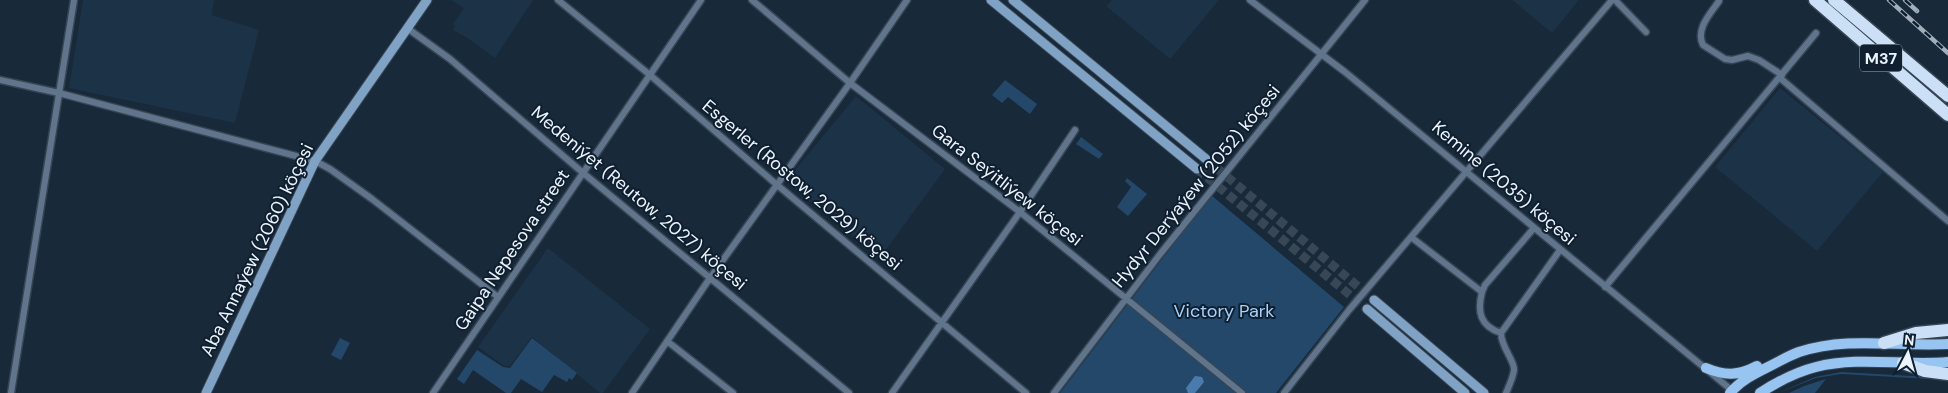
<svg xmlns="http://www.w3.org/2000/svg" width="1948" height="393" viewBox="0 0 1948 393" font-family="'DM Sans',sans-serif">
	<rect width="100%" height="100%" fill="#182939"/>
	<path fill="#1c3247" d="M 83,0 L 214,0 L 212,15 L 259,30 L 235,123 L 69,88 Z
		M 451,0 L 533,0 L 495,58 L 469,39 L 453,30 L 455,26 L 453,24 L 464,8 Z
		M 1112,0 L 1219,0 L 1170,59 L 1106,6 Z
		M 1512,0 L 1579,0 L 1552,33 Z
		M 1780,88 L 1883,172 L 1817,251 L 1715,167 Z
		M 856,96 L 945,169 L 880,258 L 786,181 Z
		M 548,248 L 650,329 L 603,393 L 600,393 L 532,337 L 510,366 L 504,366 L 478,347 Z"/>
	<path fill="#24486a" d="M 1005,80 L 1037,104 L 1030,114 L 1008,97 L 1002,103 L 992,95 Z
		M 1081,137 L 1103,154 L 1099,159 L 1076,144 Z
		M 1127,178 L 1147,194 L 1128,216 L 1117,207 L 1131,187 L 1125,181 Z
		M 1211,195 L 1344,307 L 1276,393 L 1060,393 Z
		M 340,338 L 350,343 L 341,360 L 331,355 Z
		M 532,338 L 577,373 L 572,380 L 569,378 L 567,382 L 554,375 L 542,392 L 521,379 L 511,393 L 506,393 L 473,370 L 464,384 L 457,379 L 477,350 L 503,367 L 510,368 Z
		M 1841,372 L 1948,378 L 1948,380 L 1841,374 L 1816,378 L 1778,393 L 1815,377 Z
		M 1826,379 L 1815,393 L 1789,393 L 1804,386 Z"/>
	<path fill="#497bac" d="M 1195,376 L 1202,377 L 1204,382 L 1195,393 L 1188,393 L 1186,388 Z"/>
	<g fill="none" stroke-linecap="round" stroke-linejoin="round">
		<path stroke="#384756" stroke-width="9" stroke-dasharray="9 4.5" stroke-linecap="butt" d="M 1206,159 L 1374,300
			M 1197,169 L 1367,309"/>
		<g stroke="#364554" stroke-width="9">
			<path id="street" d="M 558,0 L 650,75 L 776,184 L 1026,393
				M 752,0 L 850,83 L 1020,212 L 1242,393
				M 1250,0 L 1345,72 L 1734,392
				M 1615,0 L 1646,32
				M 1719,1 C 1711,13 1695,29 1703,45 L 1725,59 L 1732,60 L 1748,56 L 1759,60 L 1782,75
				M 407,28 L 450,59 L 582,172 L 849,393
				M 1780,78 L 1948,221
				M 0,80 L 59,93 L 315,161 L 330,169 L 372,199 L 498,297
				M 1411,237 L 1482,292 L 1485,285 L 1534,228
				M 1605,287 L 1816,33
				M 1482,292 C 1477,312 1480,326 1501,333
				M 667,341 L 733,393
				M 11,393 L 74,0
				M 433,393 L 701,0
				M 632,393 L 710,278 L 850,83 L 907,0
				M 892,393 L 1020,212 L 1075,130
				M 1054,393 L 1161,253 L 1365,0
				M 1284,393 L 1349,310 L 1612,0
				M 1506,393 C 1509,386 1513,378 1514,370 C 1515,361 1501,347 1501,333 L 1560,250"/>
		</g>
		<g stroke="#364554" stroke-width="11">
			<path id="secondary" d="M 991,0 L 1197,169
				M 1013,0 L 1206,159
				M 1374,300 L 1484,393
				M 1367,309 L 1465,393
				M 206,393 L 315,161 L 427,0"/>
		</g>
		<g stroke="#364554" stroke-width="12">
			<path id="primary" d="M 1706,368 C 1725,376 1738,376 1757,366
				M 1730,393 C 1740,381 1754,374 1768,367 C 1778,362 1788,356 1799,352 C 1848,336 1898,347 1948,344
				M 1760,393 C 1777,382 1796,372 1816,367 C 1859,356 1904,366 1948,362"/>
		</g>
		<g stroke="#364554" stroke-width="15">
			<path id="highway" d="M 1815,0 L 1948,115
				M 1834,0 L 1948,96
				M 1884,343 L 1916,333 L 1948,330
				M 1903,363 L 1925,371 L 1948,374"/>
		</g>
		<use href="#street" stroke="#60758b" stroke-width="6"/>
		<use href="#secondary" stroke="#80a2c4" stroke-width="9"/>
		<use href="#primary" stroke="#98c4f1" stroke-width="10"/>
		<use href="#highway" stroke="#cbe0f6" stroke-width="12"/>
		<g stroke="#a2aeba" stroke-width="4.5">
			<path id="rail" d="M 1889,0 L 1948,53
				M 1905,0 L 1917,11"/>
		</g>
		<use href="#rail" stroke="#0f1f2f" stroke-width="2.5" stroke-dasharray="8" stroke-linecap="butt"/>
	</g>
	<g text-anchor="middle" stroke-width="4" stroke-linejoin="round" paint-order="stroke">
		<rect fill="#0f1f2f" stroke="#a9b4bf" stroke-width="1" x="1860" y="44.5" width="42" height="27" rx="4"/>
		<g font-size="16" font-weight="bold" fill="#ebf4fd">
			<text x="1881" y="64">M37</text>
		</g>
		<g font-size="18" fill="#ebf4fd" stroke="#0f1f2f">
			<text transform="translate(1504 183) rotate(40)" y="6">Kemine (2035) köçesi</text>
			<text transform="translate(802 185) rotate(40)" y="6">Esgerler (Rostow, 2029) köçesi</text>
			<text transform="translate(1007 185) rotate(38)" y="6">Gara Seýitliýew köçesi</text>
			<text transform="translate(1196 186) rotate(-51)" y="6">Hydyr Derýaýew (2052) köçesi</text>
			<text transform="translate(639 198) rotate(40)" y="6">Medeniýet (Reutow, 2027) köçesi</text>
			<text transform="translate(257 250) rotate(-64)" y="6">Aba Annaýew (2060) köçesi</text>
			<text transform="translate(512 250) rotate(-56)" y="6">Gaipa Nepesova street</text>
		</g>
		<g font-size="18" fill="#a8d1fc" stroke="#0f1f2f">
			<text x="1224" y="317">Victory Park</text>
		</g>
	</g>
	<g transform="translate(1908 353) rotate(6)" stroke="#0f1f2f" stroke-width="4" paint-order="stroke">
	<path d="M0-4L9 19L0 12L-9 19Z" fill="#ebf4fd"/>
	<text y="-8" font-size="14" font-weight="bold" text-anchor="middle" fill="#ebf4fd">N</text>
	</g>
</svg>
